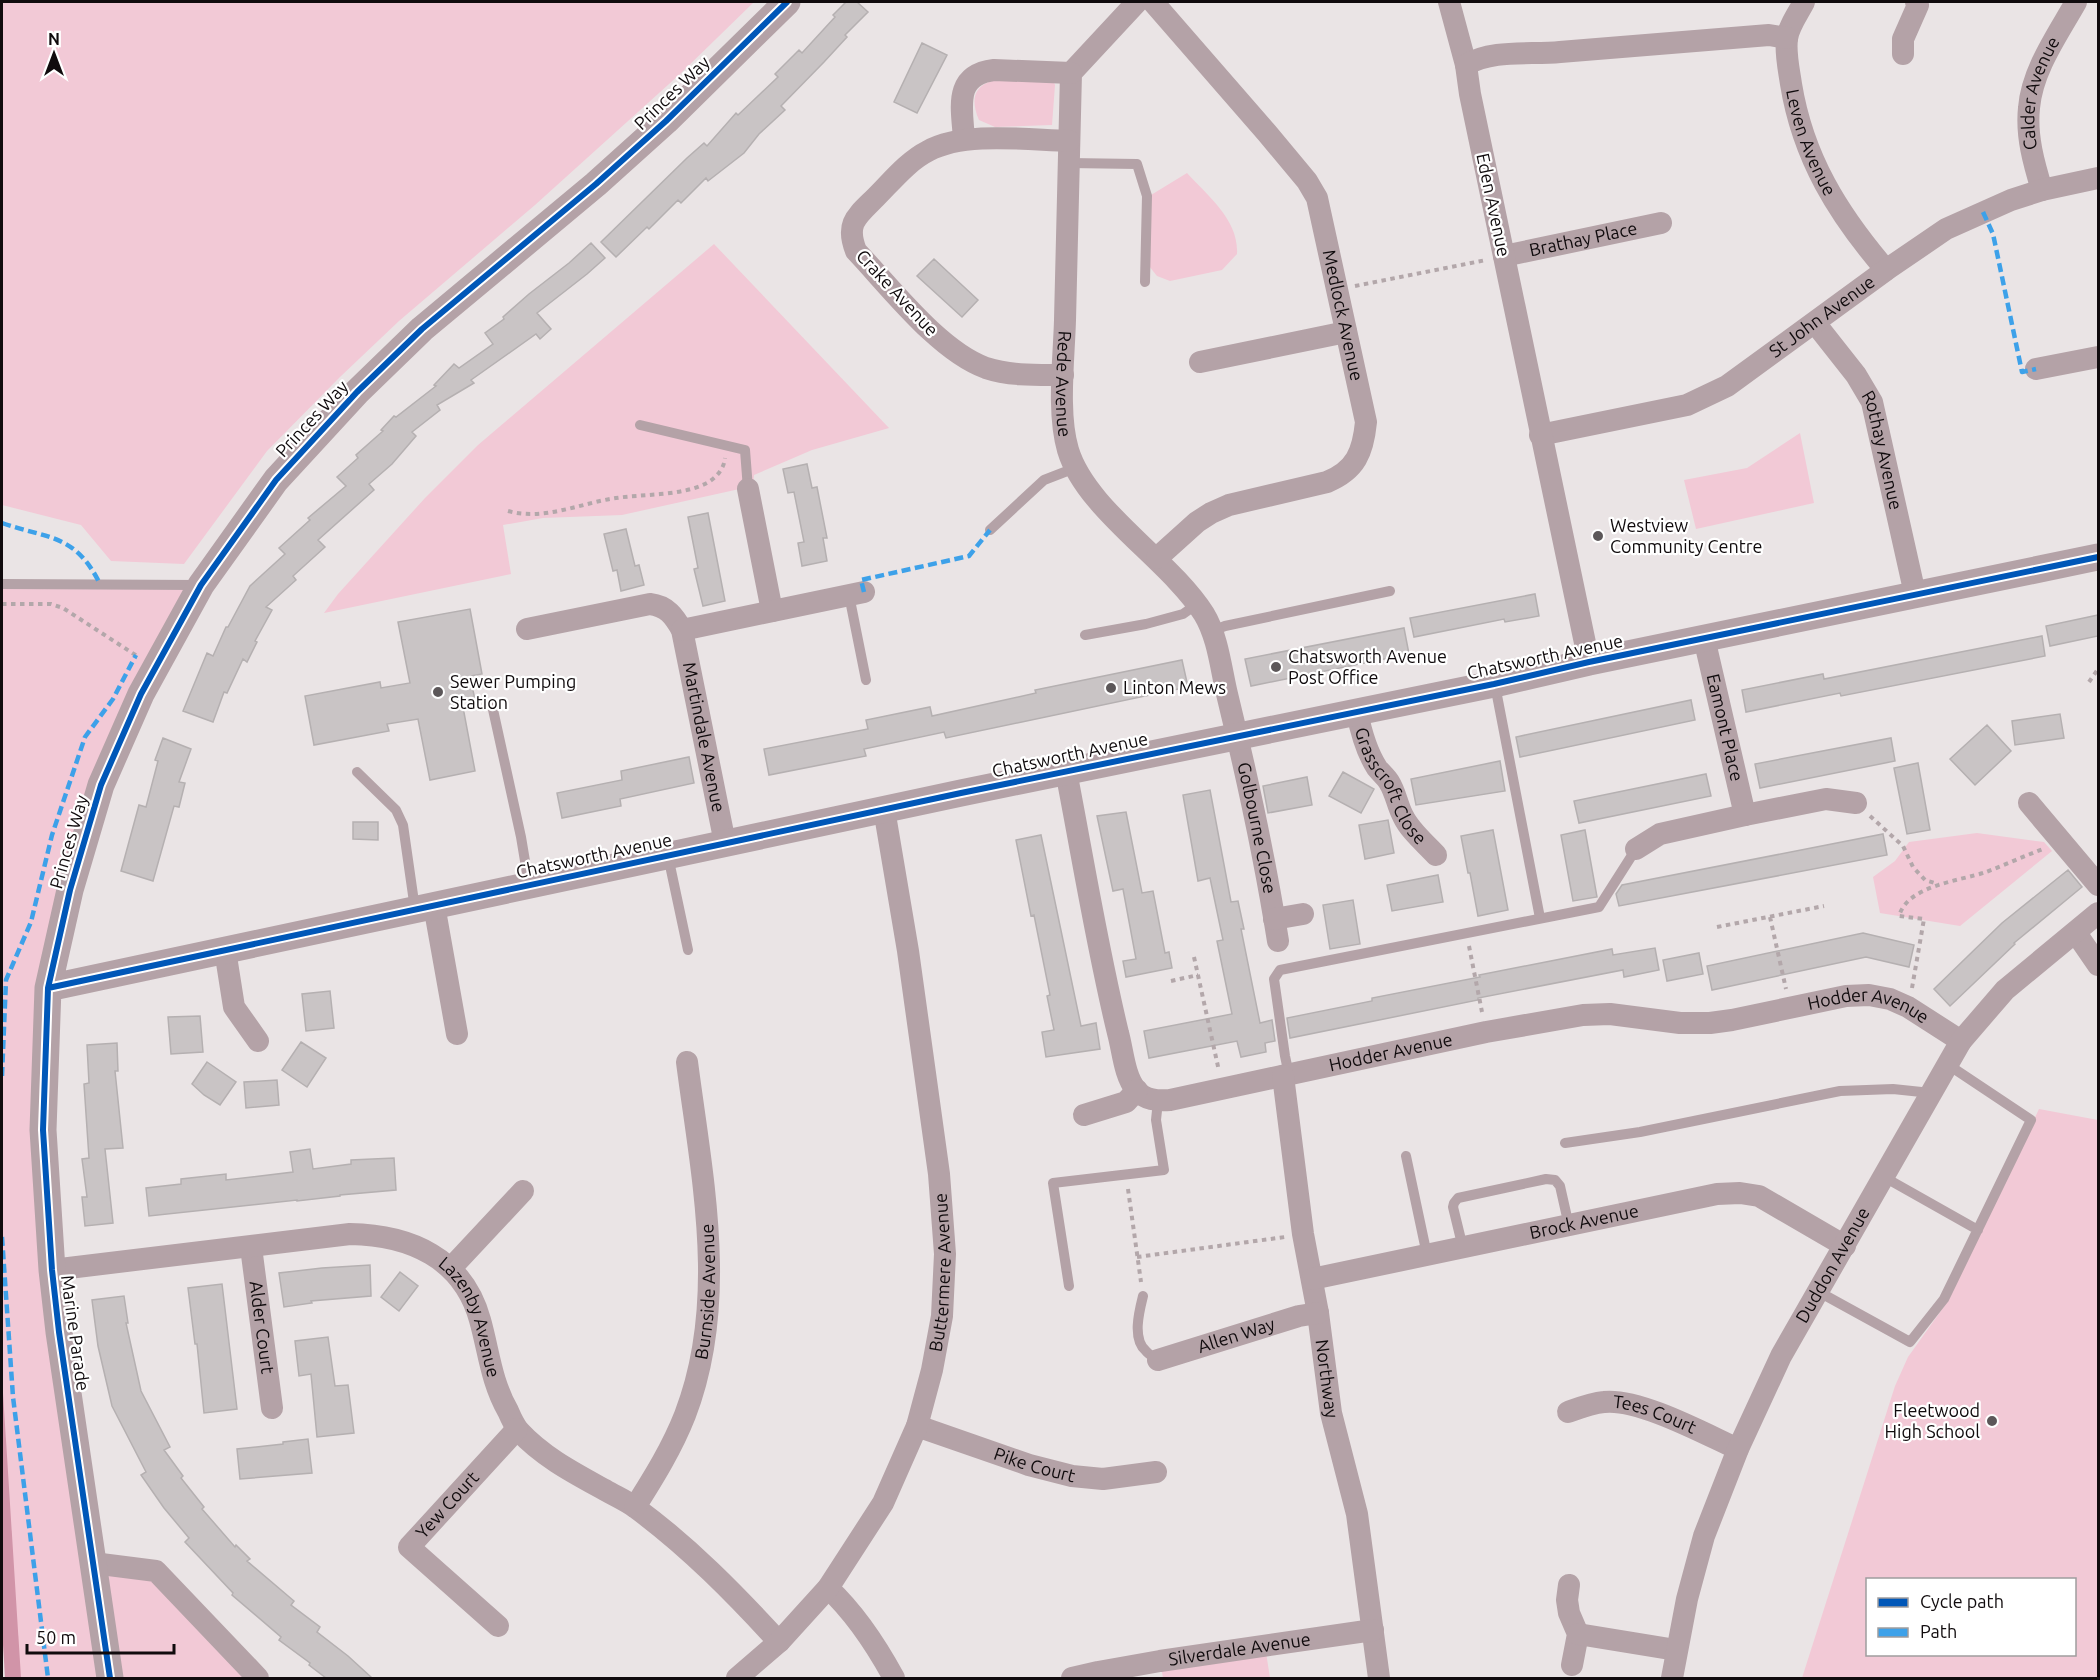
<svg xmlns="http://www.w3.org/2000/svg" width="2100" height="1680" viewBox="0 0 2100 1680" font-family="Ubuntu,sans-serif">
	<rect width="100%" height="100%" fill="#eae4e5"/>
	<path fill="#f2c9d6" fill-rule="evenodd" d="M 2,2 L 754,2 L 679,75 L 535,205 L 399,321 L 340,377 L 267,451 L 184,564 L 111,561 L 81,525 L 2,505 Z
		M 1052,78 L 1055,85 L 1052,125 L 995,127 L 979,120 C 957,68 1022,79 1052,78 Z
		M 1187,173 C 1208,196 1239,220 1237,254 L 1222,270 L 1170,281 L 1157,276 L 1149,266 L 1151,195 Z
		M 714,244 L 889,428 L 812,450 L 754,475 L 753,486 L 622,515 L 543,518 L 503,525 L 511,574 L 324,613 L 338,594 L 425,498 L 478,445 Z
		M 1800,433 L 1814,503 L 1696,529 L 1684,480 L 1747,468 Z
		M 2,584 L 201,585 L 70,890 L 43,1130 L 93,1563 L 156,1571 L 258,1678 L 20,1678 L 2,1408 Z
		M 1977,833 L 2044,842 L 2052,851 L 1960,926 L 1880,913 L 1873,877 L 1895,861 L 1909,842 Z
		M 2039,1109 L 2098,1120 L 2098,1678 L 1802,1678 L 1895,1386 L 1908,1357 L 1948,1301 ZM 1868,1580 L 2074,1580 L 2074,1654 L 1868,1654 Z
		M 1265,1646 L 1270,1678 L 1163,1678 L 1160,1661 Z"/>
	<path fill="#d194a8" d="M 2,1377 L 21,1678 L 5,1678 L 2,1628 Z"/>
	<path fill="#c9c4c5" stroke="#b5b0b1" stroke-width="1.5" d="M 846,2 L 857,2 L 868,12 L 845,35 L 847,37 L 824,62 L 781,106 L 785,110 L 759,134 L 744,153 L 708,181 L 706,178 L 681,203 L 678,200 L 649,229 L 647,227 L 616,257 L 601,242 L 687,158 L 704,143 L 707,146 L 736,113 L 738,115 L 778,77 L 775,74 L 799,50 L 802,53 L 835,17 L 833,15 Z
		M 922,43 L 947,55 L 917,113 L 894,102 Z
		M 591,243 L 605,258 L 587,274 L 537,313 L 551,329 L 540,339 L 536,334 L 471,380 L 474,383 L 437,405 L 440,410 L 412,432 L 416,436 L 392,464 L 369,484 L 374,490 L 318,540 L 325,547 L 293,576 L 296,580 L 266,607 L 272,610 L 255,641 L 257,642 L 247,662 L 243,659 L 227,693 L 224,692 L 213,722 L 183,711 L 207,653 L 213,656 L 226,627 L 228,627 L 250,586 L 285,554 L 279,548 L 310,520 L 308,518 L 346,486 L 337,477 L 358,458 L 356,455 L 383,431 L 381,430 L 394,416 L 396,417 L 436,386 L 434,385 L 454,364 L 459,368 L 493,344 L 485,333 L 504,319 L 503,317 L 529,294 L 569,263 Z
		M 934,259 L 978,300 L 962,317 L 917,276 Z
		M 807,464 L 812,488 L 817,487 L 827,538 L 823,538 L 827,561 L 802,566 L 798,543 L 804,542 L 794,492 L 788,493 L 783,469 Z
		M 708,513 L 725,601 L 703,606 L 694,569 L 698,568 L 688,517 Z
		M 626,529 L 635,566 L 639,565 L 644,585 L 621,591 L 617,570 L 613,571 L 604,534 Z
		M 1535,594 L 1539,616 L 1505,622 L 1504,619 L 1414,637 L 1410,618 Z
		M 470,609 L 482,674 L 470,676 L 475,700 L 462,702 L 475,771 L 430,780 L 418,719 L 387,724 L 389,731 L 314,745 L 305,696 L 380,682 L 381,688 L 410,683 L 398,622 Z
		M 2098,615 L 2098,636 L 2050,646 L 2046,626 Z
		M 1404,628 L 1409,654 L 1251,686 L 1245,659 Z
		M 2042,636 L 2045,656 L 1841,696 L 1840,693 L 1746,712 L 1742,690 L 1823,674 L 1824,679 Z
		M 1182,660 L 1188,687 L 946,738 L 944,732 L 864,749 L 866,756 L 769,775 L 764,749 L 868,729 L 866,720 L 930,707 L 932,716 L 1036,693 L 1035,690 Z
		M 1691,700 L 1695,720 L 1520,757 L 1516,737 Z
		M 2060,714 L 2064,738 L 2015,745 L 2012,721 Z
		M 1987,725 L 2011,751 L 1975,785 L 1950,759 Z
		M 163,738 L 191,749 L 179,782 L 185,783 L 179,807 L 174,806 L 153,881 L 121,871 L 139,805 L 146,807 L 158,761 L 155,760 Z
		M 1891,738 L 1895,761 L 1760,788 L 1755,764 Z
		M 689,757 L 694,783 L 620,799 L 621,806 L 562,818 L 557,793 L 622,780 L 621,771 Z
		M 1500,761 L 1505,791 L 1416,805 L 1411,779 Z
		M 1918,763 L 1930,830 L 1907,834 L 1894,768 Z
		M 1343,772 L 1374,789 L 1361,813 L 1329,796 Z
		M 1706,774 L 1711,796 L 1579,823 L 1574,801 Z
		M 1307,777 L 1312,805 L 1268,813 L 1263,786 Z
		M 1210,790 L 1231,902 L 1238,901 L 1244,929 L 1241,929 L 1260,1023 L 1272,1020 L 1275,1041 L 1265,1043 L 1266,1052 L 1241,1057 L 1237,1041 L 1149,1058 L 1144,1031 L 1232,1014 L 1217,941 L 1223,940 L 1210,878 L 1198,881 L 1183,795 Z
		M 1126,812 L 1142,893 L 1153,891 L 1165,953 L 1169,952 L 1172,968 L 1126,977 L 1123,961 L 1136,959 L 1123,889 L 1113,891 L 1097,816 Z
		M 1388,820 L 1394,853 L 1365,859 L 1359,825 Z
		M 353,822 L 378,822 L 378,840 L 353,839 Z
		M 1493,830 L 1508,910 L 1478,916 L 1470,873 L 1468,873 L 1461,836 Z
		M 1585,830 L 1597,897 L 1573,901 L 1561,835 Z
		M 1883,834 L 1887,855 L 1619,906 L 1616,894 L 1622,885 Z
		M 1041,835 L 1081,1026 L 1096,1023 L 1100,1049 L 1046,1057 L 1042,1032 L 1054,1030 L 1047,996 L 1050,995 L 1034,915 L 1031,916 L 1016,840 Z
		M 2068,870 L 2082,887 L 2014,943 L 2015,944 L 1950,1006 L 1934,989 L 2002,923 Z
		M 1438,875 L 1443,902 L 1392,911 L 1387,885 Z
		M 1353,900 L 1360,944 L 1330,949 L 1323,905 Z
		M 1863,933 L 1914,945 L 1909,967 L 1866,957 L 1712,990 L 1707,966 Z
		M 1655,948 L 1659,970 L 1624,977 L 1623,970 L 1478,998 L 1478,1000 L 1290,1038 L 1287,1018 L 1372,1001 L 1372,998 L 1480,977 L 1479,975 L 1612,949 L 1613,955 Z
		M 1699,953 L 1703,974 L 1667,981 L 1663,960 Z
		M 330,991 L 334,1028 L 306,1031 L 302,994 Z
		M 200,1016 L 203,1052 L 171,1054 L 168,1017 Z
		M 301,1042 L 326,1058 L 307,1087 L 282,1070 Z
		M 117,1043 L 118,1071 L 115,1071 L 123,1148 L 105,1149 L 113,1223 L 85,1226 L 82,1197 L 87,1197 L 82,1159 L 89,1158 L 84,1084 L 89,1083 L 87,1045 Z
		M 207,1062 L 236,1082 L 220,1105 L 204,1095 L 192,1084 Z
		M 277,1080 L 279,1105 L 246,1108 L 244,1082 Z
		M 310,1149 L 313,1169 L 351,1164 L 351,1160 L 394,1158 L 396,1190 L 340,1195 L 340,1196 L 297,1201 L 297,1200 L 149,1216 L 146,1188 L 181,1184 L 181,1179 L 226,1174 L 226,1180 L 293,1172 L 290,1152 Z
		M 370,1265 L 371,1296 L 311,1301 L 312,1303 L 284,1307 L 279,1273 L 322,1268 Z
		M 400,1272 L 418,1286 L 399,1311 L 381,1297 Z
		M 222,1284 L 237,1409 L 204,1413 L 197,1344 L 195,1344 L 188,1288 Z
		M 124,1296 L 128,1323 L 126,1323 L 141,1391 L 170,1447 L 164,1450 L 183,1476 L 181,1478 L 204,1507 L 202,1509 L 235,1547 L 236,1545 L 250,1559 L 247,1561 L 294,1601 L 291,1605 L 320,1627 L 317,1632 L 348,1656 L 372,1678 L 326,1678 L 309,1665 L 310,1663 L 279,1640 L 281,1637 L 232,1595 L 233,1593 L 185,1542 L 189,1538 L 164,1508 L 141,1475 L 146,1472 L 112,1406 L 98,1346 L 92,1300 Z
		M 328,1337 L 335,1386 L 348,1385 L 354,1433 L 317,1437 L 311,1374 L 299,1376 L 295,1341 Z
		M 308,1439 L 312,1473 L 240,1479 L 237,1449 L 283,1444 L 283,1442 Z"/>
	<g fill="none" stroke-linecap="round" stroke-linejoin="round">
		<path stroke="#b3a7aa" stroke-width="4" stroke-dasharray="4.5 4.5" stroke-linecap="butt" d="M 1355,286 L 1486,260
			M 508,511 C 544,521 581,503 616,498 C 643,494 682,496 707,483 C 716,478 724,469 725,458
			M 2,604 L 51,604 L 63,608 L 137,656
			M 2089,682 L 2098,669
			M 1870,816 L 1903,846 L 1913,867 L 1925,880 L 1938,884
			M 1770,917 L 1786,989
			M 1717,927 L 1824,906
			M 1469,946 L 1482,1012
			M 1194,957 L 1219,1071
			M 1171,981 L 1198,975
			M 1912,988 L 1924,919 L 1899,916 C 1908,885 1960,881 1986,872 C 2005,865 2024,856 2043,849
			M 1128,1189 L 1141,1282
			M 1137,1257 L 1285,1237"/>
		<path stroke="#b4a2a7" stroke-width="10" d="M 1069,163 L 1137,164 L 1147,196 L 1145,282
			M 640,425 L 745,450 L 748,489
			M 990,530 L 1044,480 L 1075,468
			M 2,584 L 198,585
			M 849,595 L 866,680
			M 1212,631 L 1225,626 L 1390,591
			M 1085,635 L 1146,624 L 1183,614 L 1197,604
			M 1495,685 L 1540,918
			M 492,705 L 521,837 L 529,885
			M 357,772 L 396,810 L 403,825 L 415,909
			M 668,856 L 688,950
			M 1289,1075 L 1285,1056 L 1274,979 L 1280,970 L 1599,907 L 1636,849
			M 1565,1143 L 1640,1132 L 1840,1091 L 1893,1089 L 1931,1093
			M 1406,1156 L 1427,1255
			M 1884,1177 L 1978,1230
			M 1463,1248 L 1453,1207 L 1454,1203 L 1458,1198 L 1546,1179 L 1555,1180 L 1560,1186 L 1569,1226
			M 1069,1286 L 1053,1183 L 1164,1170 L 1156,1120 L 1158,1101
			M 1819,1292 L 1910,1342 L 1944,1299 L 2031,1120 L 1947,1064
			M 1143,1296 C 1139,1312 1132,1339 1146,1351 C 1149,1355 1154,1357 1158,1360"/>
		<g stroke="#b4a2a7" stroke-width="22">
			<path id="s1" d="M 1137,2 L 1071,73 C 1069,155 1067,237 1065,320 C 1064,358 1057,413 1068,450 C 1086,510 1169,559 1204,614 C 1218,637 1221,669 1227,694 C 1247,776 1265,859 1278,941"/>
			<path id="s2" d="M 1153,2 L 1267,133 L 1307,181 L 1317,198 L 1366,422 C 1363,452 1356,470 1327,482 L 1229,505 L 1211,513 L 1197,522 L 1157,558"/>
			<path d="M 1449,2 L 1466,65"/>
			<path id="s3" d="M 1804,2 C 1799,12 1788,27 1787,39 C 1785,53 1789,70 1791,84 C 1803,158 1838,214 1886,270"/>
			<path d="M 1903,54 L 1903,39 L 1918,5 L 1916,2"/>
			<path d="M 964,139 C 962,108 953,75 994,70 L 1071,73"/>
			<path id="s4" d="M 2042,190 C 2034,164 2026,136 2029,108 C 2032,70 2058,34 2076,2"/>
			<path id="s5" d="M 1504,256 L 1661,223"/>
			<path id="s6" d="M 1815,323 L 1856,375 L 1872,402 L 1915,594"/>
			<path d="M 1200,362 L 1346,332"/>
			<path d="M 2036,369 L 2098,357"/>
			<path d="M 1063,375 C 1038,375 1010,376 986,368 C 939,351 891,288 856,251 C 845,223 857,216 876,197 C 892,181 908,161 928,151 C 964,131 1028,140 1069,141"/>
			<path id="s7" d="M 1540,435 L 1687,405 L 1727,386 L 1886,270 L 1946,229 L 2011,200 L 2042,190 L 2098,178"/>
			<path d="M 748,489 L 772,611"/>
			<path id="s8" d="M 527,629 L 650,604 C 667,606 674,616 682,630 L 725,843"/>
			<path d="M 682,630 L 864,592"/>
			<path id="s9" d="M 1704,638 L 1745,815"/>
			<path d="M 1589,662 L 1470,94 L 1466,65 C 1492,49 1530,55 1560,52 C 1629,46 1699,41 1769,35 L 1787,38"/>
			<path id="s10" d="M 1357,712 C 1361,732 1366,751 1377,768 C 1381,773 1386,777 1389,782 C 1396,793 1397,805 1403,816 C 1410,831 1425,843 1436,855"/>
			<path id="s11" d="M 1066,771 C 1083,859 1097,947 1118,1033 C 1123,1051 1124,1075 1136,1090 C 1145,1100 1157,1101 1170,1100 L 1486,1032 L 1583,1015 L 1610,1014 L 1680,1023 L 1710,1023 L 1732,1020 L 1846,996 L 1869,995 L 1890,999 L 1908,1007 L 1961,1041"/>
			<path d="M 2029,803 L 2098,885"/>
			<path d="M 1636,849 L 1660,834 L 1745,815 L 1826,799 L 1856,803"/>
			<path d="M 434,905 L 457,1034"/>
			<path d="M 1274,919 L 1303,914"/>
			<path d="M 2076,933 L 2098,965"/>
			<path d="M 225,950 L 234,1007 L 258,1041"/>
			<path id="s12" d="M 1283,1076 L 1303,1234 L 1318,1313 L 1331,1413 L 1357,1514 L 1379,1678"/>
			<path d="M 1084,1115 L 1126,1102 L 1137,1090"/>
			<path id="s13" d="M 251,1247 L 272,1408"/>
			<path d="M 451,1268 L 523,1191"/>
			<path id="s14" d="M 52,1270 L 350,1234 C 410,1235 463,1258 480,1320 C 489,1352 491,1381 508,1411 C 511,1418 514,1425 519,1431 C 543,1457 574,1473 605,1490 C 615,1496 627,1501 636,1508 C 689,1547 735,1594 779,1642"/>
			<path id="s15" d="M 1312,1279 L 1717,1194 L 1740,1193 L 1759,1196 L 1845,1246"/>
			<path id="s16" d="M 1158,1360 L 1299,1316 L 1318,1313"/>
			<path id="s17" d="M 1568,1412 C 1579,1408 1592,1403 1604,1402 C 1639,1398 1705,1434 1738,1449"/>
			<path id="s18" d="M 917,1426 L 1029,1465 L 1072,1476 L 1103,1479 L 1156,1472"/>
			<path id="s19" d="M 635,1507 C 654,1477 672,1448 685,1415 C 729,1301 702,1178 687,1062"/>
			<path d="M 93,1563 L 156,1571 L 258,1678"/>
			<path d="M 1569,1585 L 1567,1600 L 1569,1613 L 1578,1634 L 1572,1665"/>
			<path d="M 828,1588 C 856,1614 876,1645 894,1678"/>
			<path id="s20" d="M 498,1626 L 409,1547 L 517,1429"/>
			<path d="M 1578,1634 L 1676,1650"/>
			<path id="s21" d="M 737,1678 L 779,1642 L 828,1588 L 883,1503 L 917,1426 L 932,1370 L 942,1316 L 945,1254 L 939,1174 L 908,951 L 884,809"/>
			<path id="s22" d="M 1072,1678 L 1098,1672 L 1160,1661 L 1373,1630"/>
			<path id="s23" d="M 1672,1678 L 1687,1599 L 1704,1536 L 1738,1449 L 1781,1356 L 1961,1041 L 2005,990 L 2098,913"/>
		</g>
		<path stroke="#b4a2a7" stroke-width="27" d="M 48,988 L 961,793 L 1494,684 L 1589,662 L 2098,557
			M 110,1678 L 59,1332 L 52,1270 L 43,1130 L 48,988 L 70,890 L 101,785 L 141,694 L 201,585 L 276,480 L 357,392 L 422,329 L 596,184 L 666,121 L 787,2"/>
		<path stroke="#3da1e9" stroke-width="4.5" stroke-dasharray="9 4.5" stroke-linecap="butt" d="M 1983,212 L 1993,234 L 2022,372 L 2036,369
			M 2,523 C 47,539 75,533 100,584
			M 864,592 L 861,580 L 969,556 L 990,530
			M 2,1076 L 6,980 L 31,922 L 52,835 L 85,737 L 113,699 L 136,655
			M 2,1237 L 13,1397 L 48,1678"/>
		<g stroke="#fff" stroke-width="10">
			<path id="cycleway" d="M 48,988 L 961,793 L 1494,684 L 1589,662 L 2098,557
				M 110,1678 L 59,1332 L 52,1270 L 43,1130 L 48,988 L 70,890 L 101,785 L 141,694 L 201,585 L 276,480 L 357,392 L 422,329 L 596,184 L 666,121 L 787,2"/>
		</g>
		<use href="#cycleway" stroke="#0057b8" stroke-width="6"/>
	</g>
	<g fill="#5c5759" stroke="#fff" stroke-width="2">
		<circle cx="1598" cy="536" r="6"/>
		<circle cx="1276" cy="667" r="6"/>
		<circle cx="1111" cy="688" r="6"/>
		<circle cx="438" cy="692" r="6"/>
		<circle cx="1992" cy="1421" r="6"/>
	</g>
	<g text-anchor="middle" stroke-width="4.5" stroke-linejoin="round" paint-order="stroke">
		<g font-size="18" fill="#100b0d" stroke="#fff">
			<text transform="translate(672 93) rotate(-44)" y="6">Princes Way</text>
			<text dy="6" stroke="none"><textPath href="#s4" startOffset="100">Calder Avenue</textPath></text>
			<text dy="6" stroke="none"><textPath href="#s3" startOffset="148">Leven Avenue</textPath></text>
			<text transform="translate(1493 205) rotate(78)" y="6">Eden Avenue</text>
			<text dy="6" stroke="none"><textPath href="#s5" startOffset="81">Brathay Place</textPath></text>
			<text transform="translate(897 293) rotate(47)" y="6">Crake Avenue</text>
			<text dy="6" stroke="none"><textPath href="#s2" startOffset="376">Medlock Avenue</textPath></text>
			<text dy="6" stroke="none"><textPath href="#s7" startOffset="312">St John Avenue</textPath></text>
			<text dy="6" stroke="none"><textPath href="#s1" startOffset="408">Rede Avenue</textPath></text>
			<text transform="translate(312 419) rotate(-47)" y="6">Princes Way</text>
			<text dy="6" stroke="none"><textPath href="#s6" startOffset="147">Rothay Avenue</textPath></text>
			<text transform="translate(1545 657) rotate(-12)" y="6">Chatsworth Avenue</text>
			<text dy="6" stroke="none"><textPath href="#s9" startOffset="92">Eamont Place</textPath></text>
			<text dy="6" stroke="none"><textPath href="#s8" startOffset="278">Martindale Avenue</textPath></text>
			<text transform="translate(1070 755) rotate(-12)" y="6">Chatsworth Avenue</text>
			<text dy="6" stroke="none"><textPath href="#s10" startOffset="82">Grasscroft Close</textPath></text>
			<text dy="6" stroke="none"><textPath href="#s1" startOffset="910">Golbourne Close</textPath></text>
			<text transform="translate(69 842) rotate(-74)" y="6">Princes Way</text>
			<text transform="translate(594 856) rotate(-12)" y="6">Chatsworth Avenue</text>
			<text dy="6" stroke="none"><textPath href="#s11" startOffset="1076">Hodder Avenue</textPath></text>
			<text dy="6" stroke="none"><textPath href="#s11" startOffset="590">Hodder Avenue</textPath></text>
			<text dy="6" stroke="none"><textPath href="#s15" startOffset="278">Brock Avenue</textPath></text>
			<text dy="6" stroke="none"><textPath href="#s23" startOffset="446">Duddon Avenue</textPath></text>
			<text dy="6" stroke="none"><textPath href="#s21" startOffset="470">Buttermere Avenue</textPath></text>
			<text dy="6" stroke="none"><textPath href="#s19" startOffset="231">Burnside Avenue</textPath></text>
			<text dy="6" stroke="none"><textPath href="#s14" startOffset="462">Lazenby Avenue</textPath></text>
			<text dy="6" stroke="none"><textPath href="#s13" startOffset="81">Alder Court</textPath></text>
			<text transform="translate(75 1333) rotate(82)" y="6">Marine Parade</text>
			<text dy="6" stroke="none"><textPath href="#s16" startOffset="82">Allen Way</textPath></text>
			<text dy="6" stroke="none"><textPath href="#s12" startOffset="306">Northway</textPath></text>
			<text dy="6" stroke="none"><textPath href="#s17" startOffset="90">Tees Court</textPath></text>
			<text dy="6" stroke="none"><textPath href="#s18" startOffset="124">Pike Court</textPath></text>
			<text dy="6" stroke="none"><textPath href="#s20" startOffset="176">Yew Court</textPath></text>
			<text dy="6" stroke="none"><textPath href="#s22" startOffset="170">Silverdale Avenue</textPath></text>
		</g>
		<g font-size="18" fill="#100b0d" stroke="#fff" text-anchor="start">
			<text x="1610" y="532">Westview<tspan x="1610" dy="21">Community Centre</tspan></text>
			<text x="1288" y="663">Chatsworth Avenue<tspan x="1288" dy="21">Post Office</tspan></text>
			<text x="450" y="688">Sewer Pumping<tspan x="450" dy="21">Station</tspan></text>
			<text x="1123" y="694">Linton Mews</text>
			<text x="1980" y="1417" text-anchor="end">Fleetwood<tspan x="1980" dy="21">High School</tspan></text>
		</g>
	</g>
	<rect width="2100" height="1680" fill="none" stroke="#100b0d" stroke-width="6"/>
	<rect x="1866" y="1578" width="210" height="78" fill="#ffffff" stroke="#9f9d9e" stroke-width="1.5"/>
	<rect x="1878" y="1598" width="30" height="9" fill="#0057b8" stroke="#9f9d9e" stroke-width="1.5"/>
	<text x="1920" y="1608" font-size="18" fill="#100b0d">Cycle path</text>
	<rect x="1878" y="1628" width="30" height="9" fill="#3da1e9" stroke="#9f9d9e" stroke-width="1.5"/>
	<text x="1920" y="1638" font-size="18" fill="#100b0d">Path</text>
	<g transform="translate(54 54)" stroke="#ffffff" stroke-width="4.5" paint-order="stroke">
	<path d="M0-4.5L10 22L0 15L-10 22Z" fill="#100b0d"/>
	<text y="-9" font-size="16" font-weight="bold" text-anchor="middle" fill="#100b0d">N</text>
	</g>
	<path d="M27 1644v9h147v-9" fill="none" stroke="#100b0d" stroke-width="3"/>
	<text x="36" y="1644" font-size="18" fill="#100b0d" stroke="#ffffff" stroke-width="4.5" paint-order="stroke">50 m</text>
</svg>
